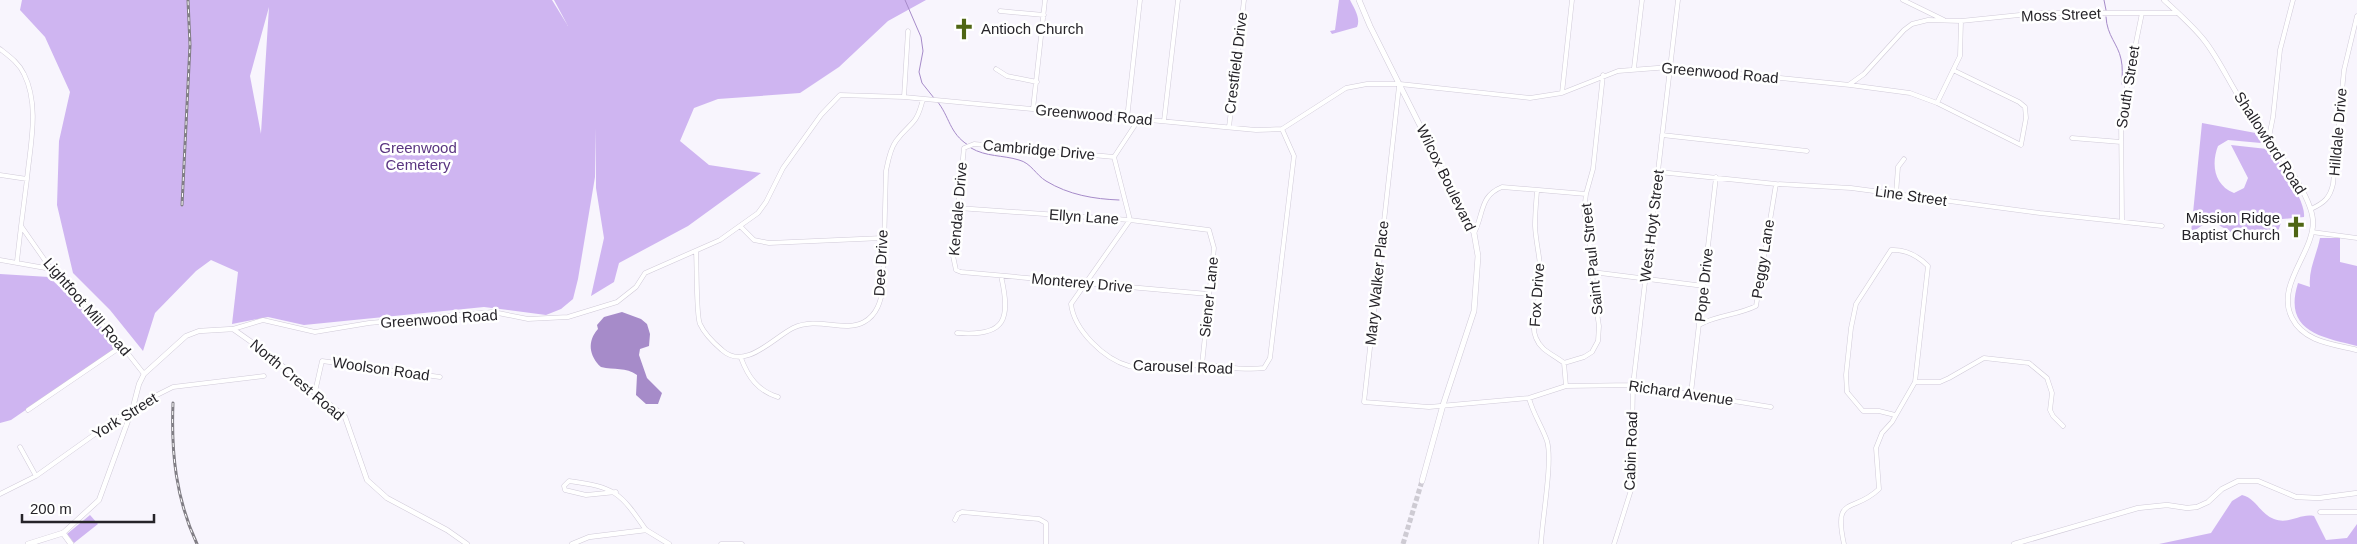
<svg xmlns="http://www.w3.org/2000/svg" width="2357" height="544" viewBox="0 0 2357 544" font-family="Helvetica,sans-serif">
	<rect width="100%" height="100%" fill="#f8f5fd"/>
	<path fill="#cfb5f1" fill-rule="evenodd" d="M 22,0 L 552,0 L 568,26 L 554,0 L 926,0 L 888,21 L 839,67 L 800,93 L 718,99 L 694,108 L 680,141 L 709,165 L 761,173 L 688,226 L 619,263 L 614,282 L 591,296 L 604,238 L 596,188 L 596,128 L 595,177 L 578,279 L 573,299 L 561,309 L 546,315 L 484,307 L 304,325 L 268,317 L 232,324 L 238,272 L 211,260 L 196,271 L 155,313 L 143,351 L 110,310 L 73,273 L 57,205 L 59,141 L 70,92 L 45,37 L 20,10 ZM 269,7 L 261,133 L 261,134 L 250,76 Z
		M 1339,0 L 1350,0 C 1354,8 1361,18 1357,27 L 1332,34 L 1330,31 L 1335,30 Z
		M 2202,123 L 2261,134 L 2264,142 L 2261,143 L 2228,140 L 2218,146 C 2211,164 2214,185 2234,193 L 2244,188 L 2248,178 L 2231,145 L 2267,149 L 2273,153 C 2281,167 2306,201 2304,217 L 2282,219 L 2278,232 L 2263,236 L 2234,234 L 2210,220 L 2191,233 Z
		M 2320,238 L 2340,238 L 2340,262 L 2357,266 L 2357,346 C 2320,337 2283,331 2298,283 L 2310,287 C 2308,270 2317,254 2320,238 Z
		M 0,274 L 49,277 L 120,345 L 11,420 L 0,423 Z
		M 2242,495 C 2256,498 2260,514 2274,519 C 2289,525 2300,513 2314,516 L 2326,540 L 2347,538 L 2357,524 L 2357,544 L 2159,544 L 2211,533 L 2232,501 Z
		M 90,515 L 98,524 L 74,543 L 67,534 Z"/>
	<path fill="#a68bc9" d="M 622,312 L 641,319 L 647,324 L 650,334 L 649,346 L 640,349 L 639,355 L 647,378 L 662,393 L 658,404 L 646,404 L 636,395 L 637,375 C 626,367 614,370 601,367 C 589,356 587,341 598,329 L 597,325 L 604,317 Z"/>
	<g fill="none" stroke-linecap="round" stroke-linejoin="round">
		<path stroke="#a68bc9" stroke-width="1" d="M 905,0 L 921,37 L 923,51 L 919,72 L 922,83 L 934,98
			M 2104,0 L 2106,10
			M 2106,17 C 2107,36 2118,44 2121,59 C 2123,67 2122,76 2122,84
			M 937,101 C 950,117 949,133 968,145
			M 971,148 C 986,157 1003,155 1019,160 C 1031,163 1036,175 1046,181 C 1069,195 1094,199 1119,200"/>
		<path stroke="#cecbd3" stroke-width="5" stroke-dasharray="5 2.5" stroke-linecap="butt" d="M 1403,544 L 1422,481"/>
		<g stroke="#d0cad8" stroke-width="5">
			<path id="minor" d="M 1903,0 L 1944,20
				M 1000,11 L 1044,15
				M 0,49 C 9,56 19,63 24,74 C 40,106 30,146 27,179
				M 1634,68 L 1642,0
				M 996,69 L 1007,76 L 1037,82
				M 1850,84 L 1864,74 L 1904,30 L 1912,24 L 1928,20 L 1961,21 L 2039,13 L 2177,13
				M 1399,86 L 1364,402 L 1429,407 L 1529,398 L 1566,386 L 1633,385 L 1771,407
				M 1562,93 L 1572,0
				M 904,97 L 908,31
				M 1937,103 L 1960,56 L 1961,21
				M 1033,109 L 1045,0
				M 1127,119 L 1140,0
				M 1139,119 L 1114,157 L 1130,220 L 1071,304 C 1074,330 1104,359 1129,366 C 1143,371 1185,364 1203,365 C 1224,366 1243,371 1264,368 L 1270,358 L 1294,156 L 1282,129
				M 1164,121 L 1178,0
				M 1229,127 L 1244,0
				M 1662,135 L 1807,151
				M 2269,137 L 2273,117 L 2280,50 L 2293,0
				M 2072,138 L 2121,142
				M 1114,157 L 974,144 L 964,148 L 953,256 L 956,270 L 961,272 L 1208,294
				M 1659,172 L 1776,184 L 1851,188 L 2040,213 L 2162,226
				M 0,175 L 27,179 L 21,226 L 51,269 L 122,346 L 144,374
				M 1537,191 C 1536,203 1535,215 1535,226 C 1536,246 1542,264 1541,284 C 1540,301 1529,322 1536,338 C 1541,351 1553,354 1564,363 L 1566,386
				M 1896,194 L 1898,167 L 1904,159
				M 958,208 L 1130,220 L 1209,230 L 1214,248 L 1202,365
				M 2311,209 C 2324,203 2330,198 2333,184 L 2344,70 L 2357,16
				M 2122,221 L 2121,116 L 2142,13
				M 741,227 L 754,240 L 769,243 L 883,238
				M 2312,232 L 2357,238
				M 1474,233 C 1484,215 1479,196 1502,187 L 1586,194
				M 696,252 C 697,265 696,316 700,324 C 704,333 715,344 722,350 C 745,371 773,338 793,328 C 818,316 844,333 864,322 C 877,315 881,301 883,287 L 886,171 C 888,161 890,149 896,141 C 911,121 916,127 923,99
				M 0,260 L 51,269
				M 17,261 L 21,226
				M 1592,272 L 1704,286
				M 1701,324 C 1718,315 1738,315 1756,306 L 1776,184
				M 233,329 L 263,320 L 315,332 L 369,323 L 493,312 L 528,319 L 568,317 L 617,302 L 636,287 L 645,273 L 720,240 L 758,213 L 766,202 L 783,168 L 821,115 L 840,95 L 904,97 L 1256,130 L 1282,129 L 1346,88 L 1367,84 L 1400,84 L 1530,98 L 1562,93 L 1618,71 L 1670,67 L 1850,85 L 1910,93 L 1937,103 L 2021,145 L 2026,118 L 2025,107 L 2019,102 L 1953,70
				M 957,333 C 1006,337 1011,319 1001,276
				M 741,358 C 748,377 758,391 778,397
				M 1564,363 L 1584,357 L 1592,352 L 1598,341 L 1599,326 L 1593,286 L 1592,257 L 1584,211 L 1586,194 L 1593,169 L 1603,75
				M 1915,382 L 1940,382 L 1949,378 L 1984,358 L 2029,363 L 2047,378 L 2052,393 L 2050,410 L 2053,416 L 2063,426
				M 315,392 L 322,361 L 440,377
				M 1691,393 L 1716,177
				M 1529,398 C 1533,414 1542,426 1547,441 C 1553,461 1542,520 1541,544
				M 28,410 L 122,346
				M 20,447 L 36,476
				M 616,492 L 586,495 L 565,490 L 564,486 L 569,481 C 615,487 620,492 646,530
				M 0,494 L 36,476 L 133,407 L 173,387 L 264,376
				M 2320,512 L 2357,512
				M 955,520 L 958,514 L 962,512 L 1039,519 L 1046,523 L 1046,544
				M 721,544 L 742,544
				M 1614,544 L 1631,490 L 1633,385 L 1678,0
				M 1844,544 C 1833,494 1853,514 1879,489 L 1876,448 L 1882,433 L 1892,422 L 1915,382 L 1928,266 C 1918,256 1906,249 1891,250 L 1856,304 L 1851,328 L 1846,375 L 1847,392 L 1863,411 L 1879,411 L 1895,415"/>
		</g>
		<g stroke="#d0cad8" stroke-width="5.5">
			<path id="tertiary" d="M 2164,0 C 2178,13 2193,26 2204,40 C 2219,59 2229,82 2242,102 C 2260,129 2311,189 2313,221 C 2314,253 2275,285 2292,318 C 2304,342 2333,344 2357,350
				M 63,533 L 99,500 L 133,407 L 139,384 L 144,374 L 186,336 L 199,331 L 233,329 L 260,348 L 345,417 L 367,480 L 387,498 L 447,530 L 467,544
				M 572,544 L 589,537 L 646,530 L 669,544
				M 2014,544 L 2138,508 L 2167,505 L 2187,508 L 2197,507 L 2208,502 L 2222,489 L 2238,481 L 2258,481 L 2296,497 L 2319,498 L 2357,493"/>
		</g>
		<g stroke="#d0cad8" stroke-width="6">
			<path id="secondary" d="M 1359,0 L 1370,26 L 1474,233 L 1478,256 L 1474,311 L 1443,405 L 1422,481
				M 28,544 L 63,533 L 71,544"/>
		</g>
		<use href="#minor" stroke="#fff" stroke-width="4"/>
		<use href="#tertiary" stroke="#fff" stroke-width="4.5"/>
		<use href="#secondary" stroke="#fff" stroke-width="5"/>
		<g stroke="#817e85" stroke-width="3">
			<path id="rail" d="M 182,205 L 190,45 L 188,0
				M 173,403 C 171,453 176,499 197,544"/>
		</g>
		<use href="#rail" stroke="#fff" stroke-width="1" stroke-dasharray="4" stroke-linecap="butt"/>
	</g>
	<defs>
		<g id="church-bare" transform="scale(1.725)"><path d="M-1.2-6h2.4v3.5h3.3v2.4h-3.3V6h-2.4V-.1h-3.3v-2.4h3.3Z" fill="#4f6614" stroke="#fff" stroke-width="2.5" paint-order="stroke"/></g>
	</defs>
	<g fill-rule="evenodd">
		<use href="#church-bare" x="964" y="29"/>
		<use href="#church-bare" x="2296" y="227"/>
	</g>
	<g text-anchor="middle" stroke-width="5" stroke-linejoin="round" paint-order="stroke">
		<g font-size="15" fill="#262429" stroke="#fff">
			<text transform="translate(2061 15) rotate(-2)" y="5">Moss Street</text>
			<text transform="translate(1236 63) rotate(-83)" y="5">Crestfield Drive</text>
			<text transform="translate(1720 73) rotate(5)" y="5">Greenwood Road</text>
			<text transform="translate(2128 87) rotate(-81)" y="5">South Street</text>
			<text transform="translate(1094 115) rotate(5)" y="5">Greenwood Road</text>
			<text transform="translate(2338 132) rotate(-85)" y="5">Hilldale Drive</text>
			<text transform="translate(2270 143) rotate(57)" y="5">Shallowford Road</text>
			<text transform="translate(1039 150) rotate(5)" y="5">Cambridge Drive</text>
			<text transform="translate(1446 178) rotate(64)" y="5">Wilcox Boulevard</text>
			<text transform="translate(1911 196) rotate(8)" y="5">Line Street</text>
			<text transform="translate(958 209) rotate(-85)" y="5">Kendale Drive</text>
			<text transform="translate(1084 217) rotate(4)" y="5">Ellyn Lane</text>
			<text transform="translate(1652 226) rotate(-83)" y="5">West Hoyt Street</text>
			<text transform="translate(1592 259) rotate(-96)" y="5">Saint Paul Street</text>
			<text transform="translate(1763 259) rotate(-81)" y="5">Peggy Lane</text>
			<text transform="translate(881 263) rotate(-87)" y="5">Dee Drive</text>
			<text transform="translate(1082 283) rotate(5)" y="5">Monterey Drive</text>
			<text transform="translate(1377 283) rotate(-84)" y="5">Mary Walker Place</text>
			<text transform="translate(1704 285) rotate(-84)" y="5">Pope Drive</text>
			<text transform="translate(1537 295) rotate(-86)" y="5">Fox Drive</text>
			<text transform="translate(1209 297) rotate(-84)" y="5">Siener Lane</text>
			<text transform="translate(87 307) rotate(49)" y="5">Lightfoot Mill Road</text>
			<text transform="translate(439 319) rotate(-4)" y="5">Greenwood Road</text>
			<text transform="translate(1183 367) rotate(2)" y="5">Carousel Road</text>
			<text transform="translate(381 369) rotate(8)" y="5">Woolson Road</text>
			<text transform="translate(297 380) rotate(40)" y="5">North Crest Road</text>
			<text transform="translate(1681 393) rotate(8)" y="5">Richard Avenue</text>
			<text transform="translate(125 416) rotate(-32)" y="5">York Street</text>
			<text transform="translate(1631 451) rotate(-88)" y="5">Cabin Road</text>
		</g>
		<g font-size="15" fill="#262429" stroke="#fff" text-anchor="start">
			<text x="981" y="34">Antioch Church</text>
			<text x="2280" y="223" text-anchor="end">Mission Ridge<tspan x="2280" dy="17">Baptist Church</tspan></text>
		</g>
		<g font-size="15" fill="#5a3580" stroke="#fff">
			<text x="418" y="153">Greenwood<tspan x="418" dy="17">Cemetery</tspan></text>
		</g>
	</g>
	<path d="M22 514v8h132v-8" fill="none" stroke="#262429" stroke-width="2.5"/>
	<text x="30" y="514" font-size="15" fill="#262429" stroke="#ffffff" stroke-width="4" paint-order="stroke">200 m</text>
</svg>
